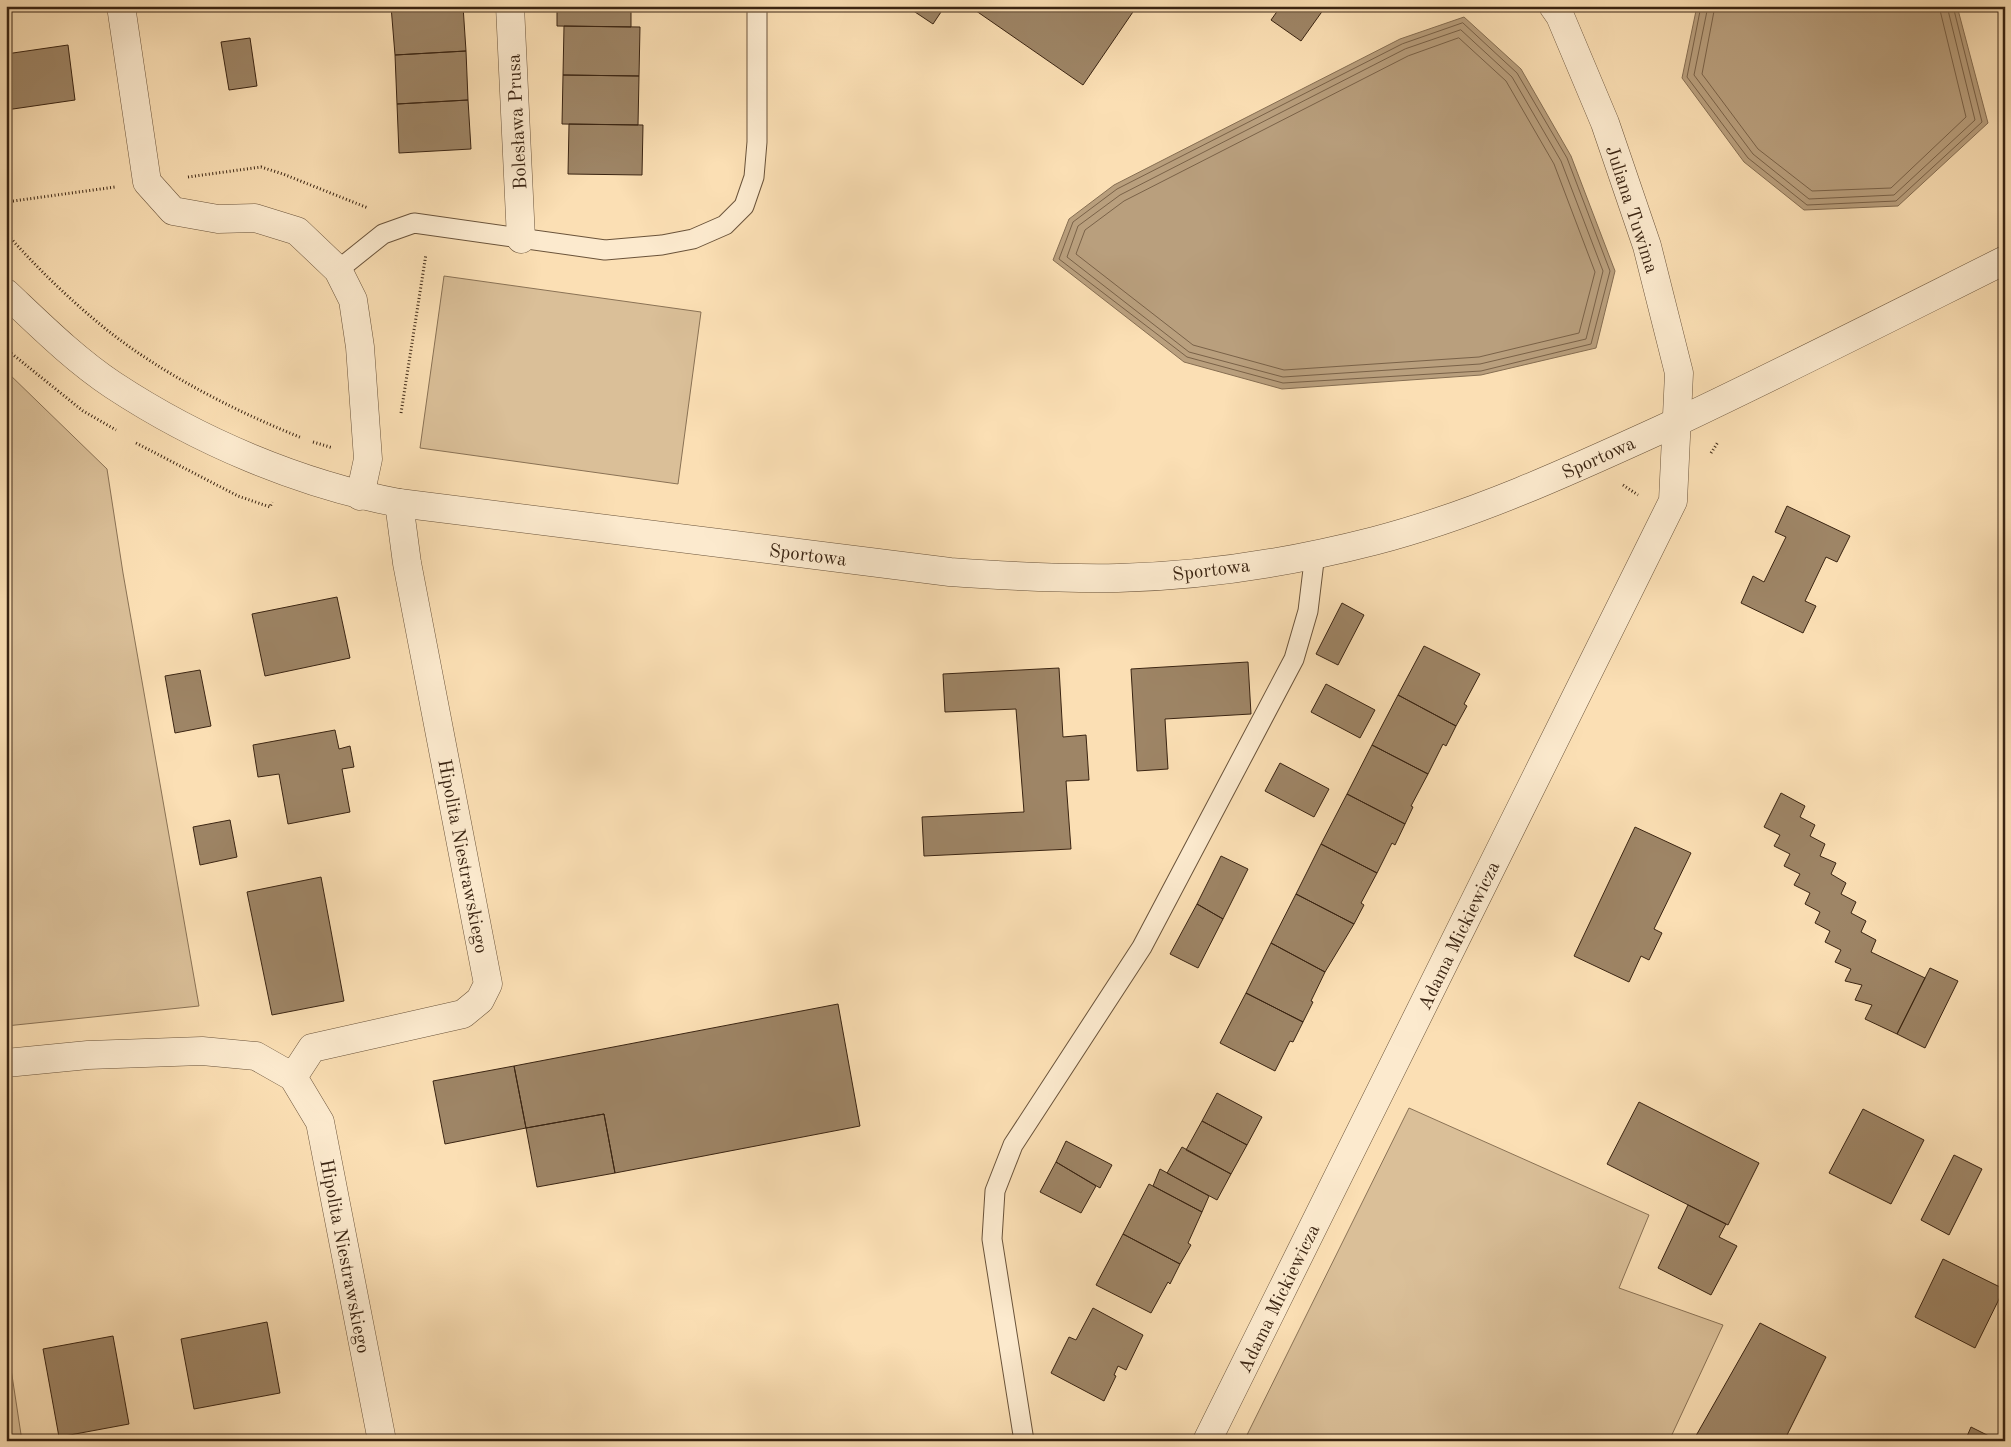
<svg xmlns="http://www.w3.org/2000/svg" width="2011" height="1447" viewBox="0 0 2011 1447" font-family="'Old Standard TT',serif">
	<rect width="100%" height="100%" fill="#fbdfb4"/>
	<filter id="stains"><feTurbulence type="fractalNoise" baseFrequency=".004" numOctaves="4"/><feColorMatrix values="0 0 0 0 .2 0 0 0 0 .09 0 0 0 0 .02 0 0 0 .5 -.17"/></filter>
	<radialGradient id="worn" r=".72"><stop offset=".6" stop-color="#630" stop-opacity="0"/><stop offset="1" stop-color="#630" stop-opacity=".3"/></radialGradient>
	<path fill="#dabf98" stroke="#8a7255" d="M 444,276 L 701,312 L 678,484 L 420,448 Z
		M 6,371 L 107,469 L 123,573 L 199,1006 L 6,1026 Z
		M 1409,1108 L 1649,1215 L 1619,1288 L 1723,1325 L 1669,1441 L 1244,1441 Z
		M 6,1336 L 22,1441 L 6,1441 Z"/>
	<path fill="#b99f7d" stroke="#866e52" d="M 1697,6 L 1957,6 L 1988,123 L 1898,206 L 1804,210 L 1744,162 L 1682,78 Z
		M 1464,17 L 1521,69 L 1571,156 L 1615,271 L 1596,348 L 1481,375 L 1282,389 L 1184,362 L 1053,260 L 1069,219 L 1114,185 L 1400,39 Z"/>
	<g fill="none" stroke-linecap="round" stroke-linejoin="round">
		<path stroke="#7a6248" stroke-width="1" d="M 1701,6 L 1687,77 L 1748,158 L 1807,205 L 1896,201 L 1982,122 L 1953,6
			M 1708,6 L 1694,75 L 1753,154 L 1809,199 L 1894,195 L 1975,120 L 1947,6
			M 1715,6 L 1702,74 L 1758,149 L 1812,191 L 1891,188 L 1966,117 L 1939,6
			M 1463,23 L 1517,73 L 1567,158 L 1610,271 L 1591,344 L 1481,371 L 1283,383 L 1187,357 L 1059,259 L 1073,222 L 1117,189 L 1402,44 Z
			M 1461,30 L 1512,77 L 1561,161 L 1603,271 L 1586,339 L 1480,364 L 1283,377 L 1189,352 L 1067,257 L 1078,226 L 1120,195 L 1405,49 Z
			M 1459,38 L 1506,81 L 1554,164 L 1595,272 L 1579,333 L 1479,357 L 1284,370 L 1193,345 L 1076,254 L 1085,230 L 1124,201 L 1408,56 Z"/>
	</g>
	<path fill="#9e8566" stroke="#3a2412" d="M 391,6 L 463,6 L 466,51 L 395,55 Z
		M 557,6 L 631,6 L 631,27 L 557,26 Z
		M 906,6 L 945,6 L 933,24 Z
		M 969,6 L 1137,6 L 1083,85 Z
		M 1281,6 L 1326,6 L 1301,41 L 1271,20 Z
		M 564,26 L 640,27 L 639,76 L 563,75 Z
		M 250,38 L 257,86 L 229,90 L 221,42 Z
		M 68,45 L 75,100 L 6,110 L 6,54 Z
		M 466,51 L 468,100 L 397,104 L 395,55 Z
		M 563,75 L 639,76 L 638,125 L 562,124 Z
		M 468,100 L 471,149 L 399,153 L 397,104 Z
		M 569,124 L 643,125 L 642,175 L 568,174 Z
		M 1787,506 L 1850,536 L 1837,562 L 1826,557 L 1805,601 L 1816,606 L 1803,633 L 1741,603 L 1753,576 L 1764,582 L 1786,537 L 1775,532 Z
		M 337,597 L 350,658 L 265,676 L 252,614 Z
		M 1342,603 L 1364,615 L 1338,665 L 1316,654 Z
		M 1424,646 L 1480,674 L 1464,704 L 1467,706 L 1456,726 L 1398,695 Z
		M 1248,662 L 1251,714 L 1165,719 L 1168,769 L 1137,771 L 1131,669 Z
		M 1059,668 L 1063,737 L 1086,735 L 1089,780 L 1066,781 L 1071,849 L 924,856 L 922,817 L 1024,812 L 1016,709 L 945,712 L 943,674 Z
		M 200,670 L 211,726 L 175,733 L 165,676 Z
		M 1326,684 L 1375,710 L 1360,738 L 1311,712 Z
		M 1398,695 L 1456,726 L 1446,746 L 1443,744 L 1428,774 L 1372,745 Z
		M 335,730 L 339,749 L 350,746 L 354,767 L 342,769 L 350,812 L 288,824 L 279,774 L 258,777 L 253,745 Z
		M 1372,745 L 1428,774 L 1411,806 L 1413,807 L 1405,824 L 1347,794 Z
		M 1280,763 L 1329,789 L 1314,817 L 1265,791 Z
		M 1781,793 L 1805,806 L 1800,817 L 1815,825 L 1810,836 L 1825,844 L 1820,856 L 1836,863 L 1831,874 L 1846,883 L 1841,894 L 1856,902 L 1851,913 L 1866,921 L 1861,932 L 1876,940 L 1871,952 L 1925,978 L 1897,1034 L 1865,1019 L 1872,1005 L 1855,1000 L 1862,985 L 1845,981 L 1851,969 L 1835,962 L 1841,950 L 1825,942 L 1830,931 L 1815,923 L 1820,912 L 1805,904 L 1810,893 L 1794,885 L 1800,874 L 1784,866 L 1790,854 L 1774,846 L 1780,835 L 1764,827 Z
		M 1347,794 L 1405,824 L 1395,845 L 1392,843 L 1377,873 L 1321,844 Z
		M 230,820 L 237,857 L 200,865 L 193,827 Z
		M 1635,827 L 1691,853 L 1654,929 L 1662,933 L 1649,960 L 1641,956 L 1629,982 L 1574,956 Z
		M 1321,844 L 1377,873 L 1361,903 L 1364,905 L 1354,924 L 1296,894 Z
		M 1221,856 L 1248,869 L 1223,919 L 1197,904 Z
		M 321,877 L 344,1001 L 272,1015 L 247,892 Z
		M 1296,894 L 1354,924 L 1325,972 L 1271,943 Z
		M 1197,904 L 1223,919 L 1198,968 L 1170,954 Z
		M 1271,943 L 1325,972 L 1311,1001 L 1313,1002 L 1303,1022 L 1246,993 Z
		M 1930,968 L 1958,981 L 1925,1048 L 1897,1034 Z
		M 1246,993 L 1303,1022 L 1293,1042 L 1290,1041 L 1275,1071 L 1220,1043 Z
		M 838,1004 L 860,1126 L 615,1173 L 604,1114 L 526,1128 L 514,1066 Z
		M 514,1066 L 526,1128 L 445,1144 L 433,1081 Z
		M 1217,1093 L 1262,1117 L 1247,1145 L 1202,1121 Z
		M 1639,1102 L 1759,1163 L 1728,1225 L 1607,1164 Z
		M 1863,1109 L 1924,1140 L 1891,1204 L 1829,1173 Z
		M 604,1114 L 615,1173 L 537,1187 L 526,1128 Z
		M 1202,1121 L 1247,1145 L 1231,1174 L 1186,1150 Z
		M 1066,1141 L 1112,1165 L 1100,1188 L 1056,1162 Z
		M 1182,1147 L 1231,1174 L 1217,1200 L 1167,1173 Z
		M 1954,1155 L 1982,1169 L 1949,1235 L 1921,1220 Z
		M 1056,1162 L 1096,1186 L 1081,1213 L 1040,1192 Z
		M 1160,1169 L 1209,1196 L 1202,1212 L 1153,1186 Z
		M 1149,1184 L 1202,1212 L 1188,1243 L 1191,1245 L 1180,1264 L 1123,1234 Z
		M 1688,1205 L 1726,1224 L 1719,1237 L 1737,1246 L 1711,1295 L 1658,1268 Z
		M 1123,1234 L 1180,1264 L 1170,1284 L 1168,1282 L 1151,1313 L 1096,1285 Z
		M 1943,1259 L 2004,1289 L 1975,1348 L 1915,1317 Z
		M 1093,1308 L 1143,1335 L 1126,1370 L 1118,1366 L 1114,1375 L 1116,1376 L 1104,1401 L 1051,1373 L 1069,1337 L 1076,1340 Z
		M 267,1322 L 280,1393 L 194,1409 L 181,1339 Z
		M 1760,1323 L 1826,1357 L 1784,1441 L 1693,1441 Z
		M 113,1336 L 129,1424 L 59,1437 L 43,1349 Z
		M 1971,1427 L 1999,1441 L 1965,1441 Z"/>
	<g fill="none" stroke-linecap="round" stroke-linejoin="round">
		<g stroke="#6a533a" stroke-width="21">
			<path id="service" d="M 338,270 L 383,234 L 414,223 L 605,250 L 662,245 L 693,239 L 725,225 L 744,206 L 754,177 L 757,142 L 757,6
				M 1024,1441 L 992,1239 L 995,1191 L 1013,1145 L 1142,947 L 1294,659 L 1308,611 L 1315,553"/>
		</g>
		<g stroke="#6a533a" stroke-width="29">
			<path id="minor" d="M 121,6 L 147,182 L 173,211 L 218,219 L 255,218 L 297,231 L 338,270 L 353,300 L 360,347 L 368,459 L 360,496
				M 510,6 L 521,239
				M 6,1063 L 88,1055 L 202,1051 L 256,1056 L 293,1077 L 320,1122 L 382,1441
				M 293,1077 L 312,1048 L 463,1014 L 480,1000 L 488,984 L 407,563 L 399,503
				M 1207,1441 L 1673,501 L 1679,373 L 1647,246 L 1605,123 L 1560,16 L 1553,6"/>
		</g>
		<g stroke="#6a533a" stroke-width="29">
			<path id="tertiary" d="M 6,293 C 40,325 74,359 113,385 C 198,441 299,484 399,503 L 950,572 C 1006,576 1062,579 1118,578 C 1203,576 1292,562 1374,541 C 1474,515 1568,472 1662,429 C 1777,375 1891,317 2005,260"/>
		</g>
		<path stroke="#3a2412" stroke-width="3" stroke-dasharray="1 2.5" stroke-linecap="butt" d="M 188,177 L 261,167 L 283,174 L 368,208
			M 6,202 L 115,187
			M 6,233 C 37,268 71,301 107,330 C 164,375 235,411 302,438
			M 6,349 L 83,411 L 116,430
			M 401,413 L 426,254
			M 313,442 L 333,448
			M 136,443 L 238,496 L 270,507 L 272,502
			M 1711,453 L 1718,442
			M 1623,485 L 1638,495"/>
		<use href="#service" stroke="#fceace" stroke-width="19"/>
		<use href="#minor" stroke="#fceace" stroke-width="28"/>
		<use href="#tertiary" stroke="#fceace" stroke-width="28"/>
	</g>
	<g text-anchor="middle" stroke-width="4" stroke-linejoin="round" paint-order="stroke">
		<g font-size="19" fill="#3a2412" stroke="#fceace">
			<text transform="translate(516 122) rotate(-93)" y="7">Bolesława Prusa</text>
			<text transform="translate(1633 209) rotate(72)" y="7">Juliana Tuwima</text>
			<text transform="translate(1598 457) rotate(-24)" y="7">Sportowa</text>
			<text transform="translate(808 554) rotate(7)" y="7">Sportowa</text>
			<text transform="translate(1211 569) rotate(-7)" y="7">Sportowa</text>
			<text transform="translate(464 856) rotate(79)" y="7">Hipolita Niestrawskiego</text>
			<text transform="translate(1458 935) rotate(-64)" y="7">Adama Mickiewicza</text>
			<text transform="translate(346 1256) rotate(79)" y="7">Hipolita Niestrawskiego</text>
			<text transform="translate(1278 1298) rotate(-64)" y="7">Adama Mickiewicza</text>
		</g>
	</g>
	<rect width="2011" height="1447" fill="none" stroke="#fbdfb4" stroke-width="25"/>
	<rect x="8" y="8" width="1996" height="1432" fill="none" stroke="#3a2412" stroke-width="2.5"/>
	<rect x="12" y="12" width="1986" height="1422" fill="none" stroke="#3a2412"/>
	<rect width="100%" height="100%" filter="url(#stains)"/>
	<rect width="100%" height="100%" fill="url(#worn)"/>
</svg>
